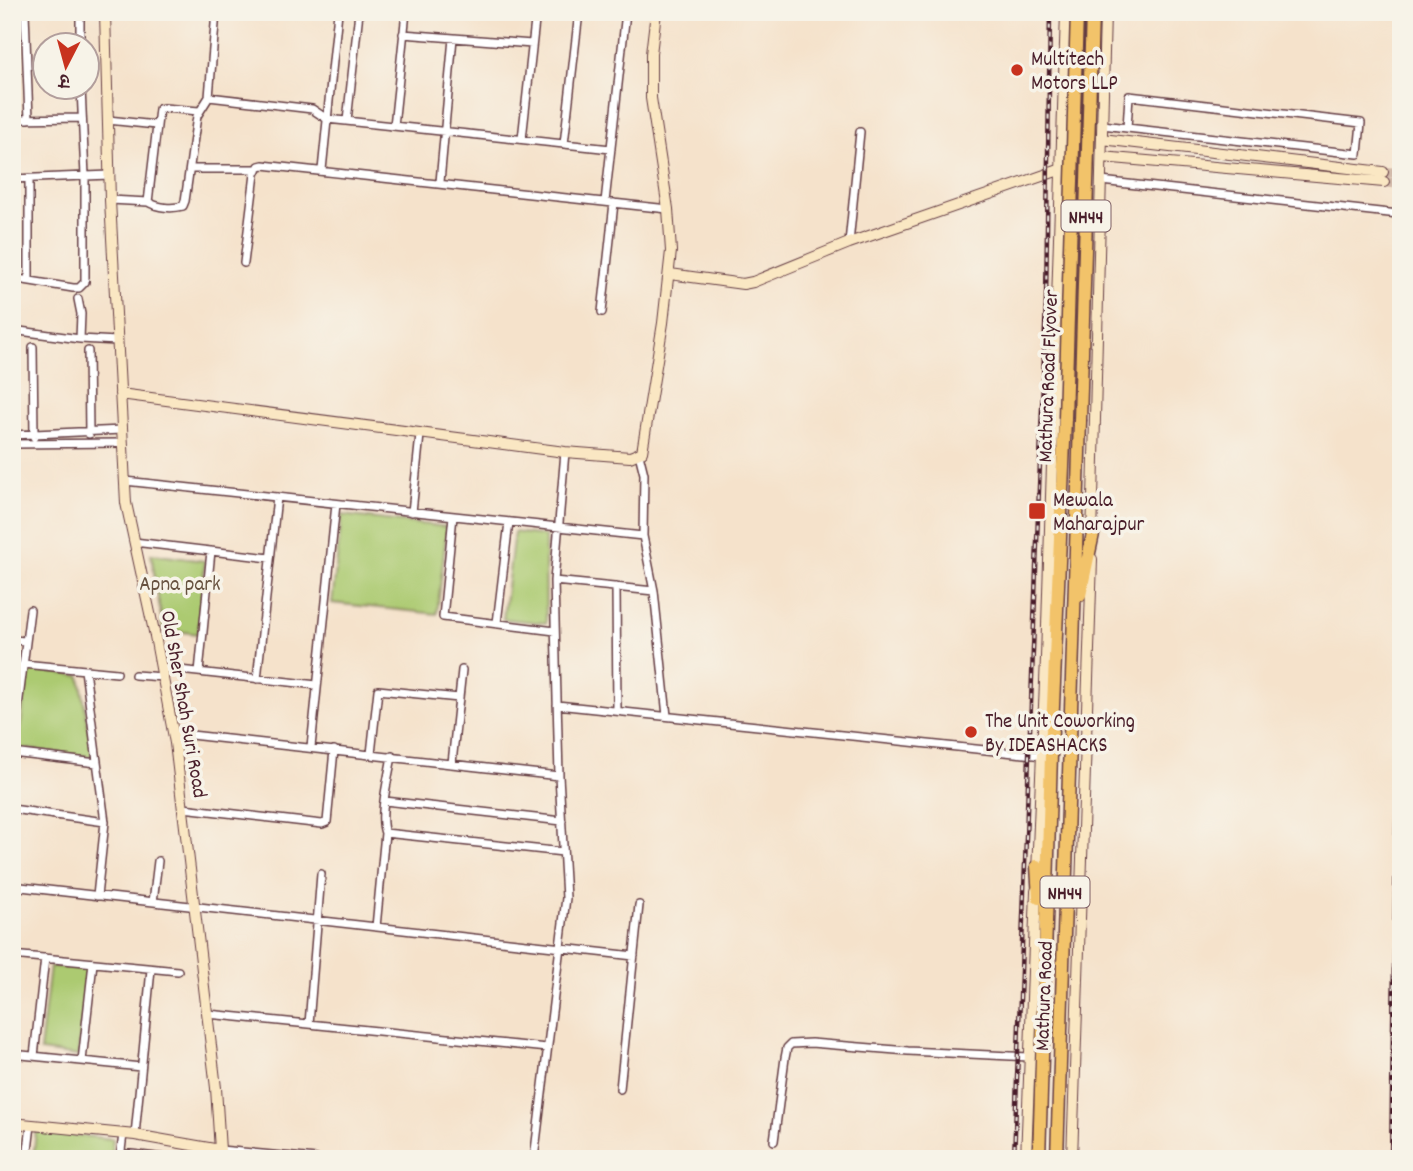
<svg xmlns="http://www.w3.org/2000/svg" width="1413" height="1171" viewBox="0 0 1413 1171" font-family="Dekko,'Playpen Sans Deva',sans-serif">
	<rect width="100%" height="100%" fill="#f7f3e8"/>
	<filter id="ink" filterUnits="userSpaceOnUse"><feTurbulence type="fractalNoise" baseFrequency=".0143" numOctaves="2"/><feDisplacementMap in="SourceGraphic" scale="14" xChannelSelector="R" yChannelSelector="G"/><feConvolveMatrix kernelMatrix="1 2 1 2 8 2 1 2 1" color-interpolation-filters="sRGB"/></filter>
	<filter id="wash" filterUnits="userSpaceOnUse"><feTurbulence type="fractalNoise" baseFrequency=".00686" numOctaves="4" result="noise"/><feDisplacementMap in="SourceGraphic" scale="28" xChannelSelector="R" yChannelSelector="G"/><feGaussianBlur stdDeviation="1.57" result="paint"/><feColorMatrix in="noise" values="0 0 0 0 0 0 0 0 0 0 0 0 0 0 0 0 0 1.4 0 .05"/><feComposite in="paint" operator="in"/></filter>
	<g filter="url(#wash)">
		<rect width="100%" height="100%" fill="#f5e2cb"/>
		<path fill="#acca71" stroke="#7b744e" stroke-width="2" d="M 342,515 L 447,527 L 437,614 L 332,603 Z
			M 514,532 L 545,536 L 546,623 L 503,619 Z
			M 151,554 L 205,561 L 198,634 L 163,629 Z
			M 28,669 L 80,676 L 93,757 L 18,748 Z
			M 50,966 L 87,970 L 78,1056 L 40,1051 Z
			M 36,1131 L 113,1139 L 111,1159 L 33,1159 Z"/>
	</g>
	<g filter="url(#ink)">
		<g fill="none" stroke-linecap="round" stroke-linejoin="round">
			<path stroke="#d3bbab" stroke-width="10" stroke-dasharray="10 5" stroke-linecap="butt" d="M 1383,172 L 1401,173
				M 1384,182 L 1401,184"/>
			<g stroke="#643c43" stroke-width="10">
				<path id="street" d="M 25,12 L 29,119
					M 80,12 L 80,46
					M 403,34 L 532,44
					M 209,97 L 312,109 L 327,119 L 611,149
					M 199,111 L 164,108 L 159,109 L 148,202 C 158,208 172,209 183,206 L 185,201 L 197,116 L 209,97 L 216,12
					M 12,119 L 82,118
					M 108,120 L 156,125
					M 347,121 L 359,12
					M 1103,125 L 1127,128 L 1129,96 L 1361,123 L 1358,154 L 1127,128
					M 394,126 L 406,12
					M 522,139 L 536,12
					M 564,144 L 579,12
					M 191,169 L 257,169
					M 322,170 L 338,12
					M 12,179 L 110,175
					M 1101,181 L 1398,214
					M 440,182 L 453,38
					M 110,200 L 148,202
					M 605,202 L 626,12
					M 849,243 L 860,132
					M 244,263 L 255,174 L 259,166 L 263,165 L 668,209
					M 12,278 L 73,288 L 79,288 L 85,282 L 85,176 L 81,88
					M 29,280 L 29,179
					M 78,299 L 81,314 L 80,339
					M 602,312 L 614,203
					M 12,330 L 80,339 L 117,341
					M 33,347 L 34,437
					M 88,351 L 89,434
					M 12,435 L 122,430
					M 12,444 L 123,443
					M 639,454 L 644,474 L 643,536 L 654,591 L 667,716
					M 125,481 L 643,536
					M 412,512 L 420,435
					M 453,516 L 443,617 L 555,631
					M 134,542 L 270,558
					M 554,581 L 654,591
					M 616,587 L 617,711
					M 497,623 L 509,522
					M 12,640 L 26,641
					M 23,664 L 117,673
					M 12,666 L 23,667
					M 161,668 L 317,685
					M 85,670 L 105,822 L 97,896
					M 199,672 L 211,551
					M 135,675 L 163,677
					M 257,679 L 277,497
					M 557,705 L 1043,756
					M 173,733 L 559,776 L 554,581 L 565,452
					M 311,747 L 336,504
					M 12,753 L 97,763
					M 371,754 L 378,690 L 459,698
					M 12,755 L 30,610
					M 452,763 L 462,670
					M 385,801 L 562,821
					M 183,808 L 322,824 L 327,822 L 334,750
					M 12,809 L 105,822
					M 385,833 L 563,852
					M 12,886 L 634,956
					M 153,902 L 158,861
					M 376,927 L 385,833 C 378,816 389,775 392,756
					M 12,955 L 178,971
					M 208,1014 L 547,1048
					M 309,1024 L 321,874
					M 12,1054 L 141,1067
					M 34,1056 L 45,958
					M 82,1061 L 93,963
					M 620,1089 L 639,905
					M 135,1135 L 151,969
					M 774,1141 L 785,1058 L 787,1048 L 791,1044 L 811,1043 L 908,1051 L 1029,1057
					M 27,1159 L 31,1125
					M 120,1159 L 123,1134
					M 124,1159 L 126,1154 L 131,1154 L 173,1159
					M 204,1159 L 221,1155
					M 221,1159 L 220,1150 L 316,1159
					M 534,1159 L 566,898 L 559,776"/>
			</g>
			<g stroke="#643c43" stroke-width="12">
				<path id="secondary" d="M 1102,139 L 1383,172
					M 1102,157 L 1384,182
					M 670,274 L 743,284 L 753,282 L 849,243 L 1062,169
					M 120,394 L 565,452 L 630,457 L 642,452 L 663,323 L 671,251 L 668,209 L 651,98 L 651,54 L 656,12
					M 1092,540 L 1105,12
					M 1037,872 L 1046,658 L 1066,12
					M 12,1123 L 135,1135 L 220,1150 L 216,1088 L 175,743 L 155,636 L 126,503 L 110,200 L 105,12
					M 1026,1159 L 1036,891
					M 1072,1159 L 1092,559"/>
			</g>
			<g stroke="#643c43" stroke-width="15">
				<path id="highway" d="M 1080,595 L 1093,534
					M 1037,866 L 1039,898
					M 1039,1159 L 1051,754 L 1065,418
					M 1057,1159 L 1080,421"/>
			</g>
			<use href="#street" stroke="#fff" stroke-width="7"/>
			<use href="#secondary" stroke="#fae7c3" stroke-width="10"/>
			<use href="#highway" stroke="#f2c36a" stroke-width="12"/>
			<g stroke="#4a1f2b" stroke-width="4.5">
				<path id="rail" d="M 1014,1159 L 1046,301 L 1050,12
					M 1391,1159 L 1401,511"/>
			</g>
			<use href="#rail" stroke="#f7f3e8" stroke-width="2" stroke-dasharray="5" stroke-linecap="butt"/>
			<g stroke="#643c43" stroke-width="15" stroke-linecap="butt">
				<path id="highway-bridge" d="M 1065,418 L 1077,12
					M 1080,421 L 1092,12"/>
			</g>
			<use href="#highway-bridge" stroke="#f2c36a" stroke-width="12"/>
		</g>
	</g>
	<g fill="#c8321e" stroke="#f7f3e8" stroke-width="2.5">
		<circle cx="1017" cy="70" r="7"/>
		<rect x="1028" y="502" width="18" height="18" rx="3.5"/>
		<circle cx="971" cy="732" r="7"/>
	</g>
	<g text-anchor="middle" stroke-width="7" stroke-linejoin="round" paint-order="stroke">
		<g fill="#f7f3e8" stroke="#7e5f64" stroke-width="2">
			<rect x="1061.5" y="200.5" width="49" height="31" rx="5"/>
			<rect x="1040.5" y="876.5" width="49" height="31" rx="5"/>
		</g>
		<g font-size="19" font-weight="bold" fill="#4a1f2b">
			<text x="1086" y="223">NH44</text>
			<text x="1065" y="899">NH44</text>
		</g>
		<g font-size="21" fill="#4a1f2b" stroke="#f7f3e8" text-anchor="start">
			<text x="1031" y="65">Multitech<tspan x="1031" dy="24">Motors LLP</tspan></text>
			<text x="1053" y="506">Mewala<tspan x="1053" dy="24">Maharajpur</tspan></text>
			<text x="985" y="727">The Unit Coworking<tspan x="985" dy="24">By IDEASHACKS</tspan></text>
		</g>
		<g font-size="21" fill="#4a1f2b" stroke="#f7f3e8">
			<text transform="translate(1047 376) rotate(-88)" y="7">Mathura Road Flyover</text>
			<text transform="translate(185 704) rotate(80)" y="7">Old Sher Shah Suri Road</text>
			<text transform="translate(1043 996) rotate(-88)" y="7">Mathura Road</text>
		</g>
		<g font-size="21" fill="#675240" stroke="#f7f3e8">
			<text x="180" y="590">Apna park</text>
		</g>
	</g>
	<rect width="1413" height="1171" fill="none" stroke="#f7f3e8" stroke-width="42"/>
	<g transform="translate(66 66) rotate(186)"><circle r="33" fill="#f7f3e8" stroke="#b29e9c" stroke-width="2"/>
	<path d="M0-5L12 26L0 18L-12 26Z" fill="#c8321e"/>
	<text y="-10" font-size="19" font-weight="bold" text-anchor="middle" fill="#4a1f2b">उ</text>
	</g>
</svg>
